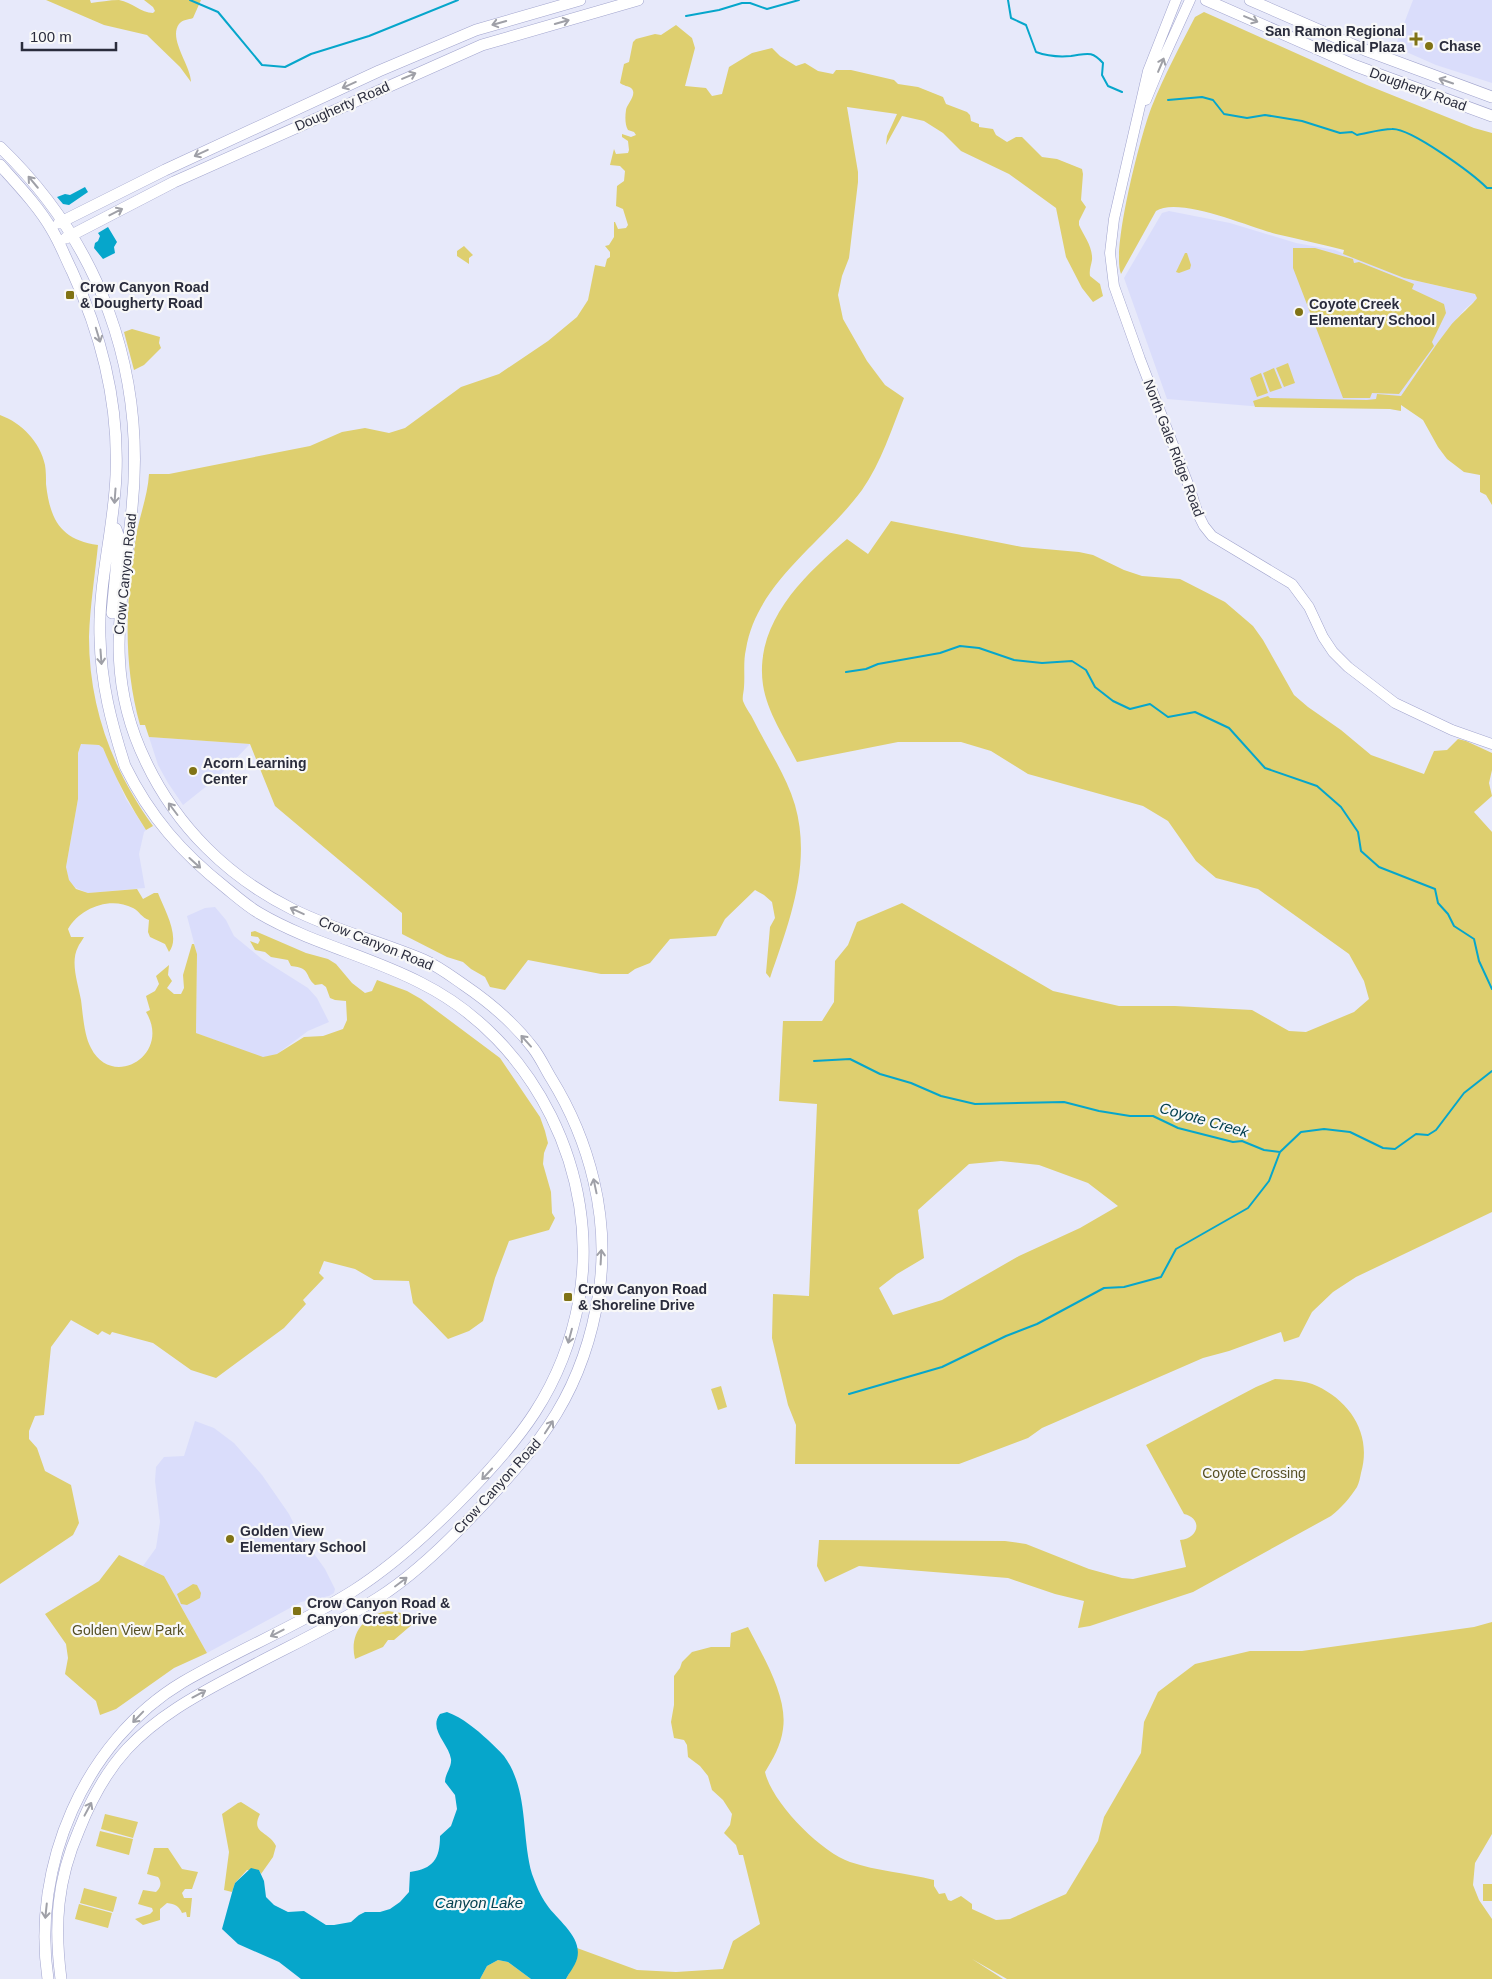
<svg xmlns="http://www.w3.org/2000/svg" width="1492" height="1979" viewBox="0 0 1492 1979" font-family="Arial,sans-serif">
	<rect width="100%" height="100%" fill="#e7e9fa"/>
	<path fill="#daddfb" d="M 1413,0 L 1492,0 L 1492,83 L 1436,65 L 1395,47 Z
		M 1169,211 L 1230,223 L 1296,243 L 1335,250 L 1404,278 L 1474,294 L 1477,296 L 1477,299 L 1465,309 L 1450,327 L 1401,396 L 1401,411 L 1390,409 L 1251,406 L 1167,399 L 1124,278 L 1162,213 Z
		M 149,737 L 250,744 L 218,777 L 183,805 L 168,783 L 158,765 Z
		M 81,744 L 99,745 L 103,748 L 126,799 L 146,830 L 144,832 L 139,854 L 145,888 L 88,893 L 76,888 L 69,881 L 66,867 L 78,799 L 78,753 Z
		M 215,907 L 226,920 L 234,936 L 262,959 L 308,988 L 317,998 L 329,1022 L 308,1031 L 277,1054 L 263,1058 L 196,1033 L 197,954 L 187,916 L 205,908 Z
		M 195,1421 L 214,1428 L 234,1443 L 262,1475 L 289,1514 L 297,1530 L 325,1569 L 335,1589 L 334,1593 L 329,1596 L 301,1602 L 207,1653 L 164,1576 L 143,1566 L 156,1548 L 160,1522 L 155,1481 L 156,1467 L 164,1457 L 184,1456 Z"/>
	<path fill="#decf6f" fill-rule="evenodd" d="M 46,0 L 90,0 L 91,3 C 100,2 109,0 119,0 C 132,2 141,13 153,13 L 155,11 L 153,7 L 144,0 L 201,0 L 193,18 C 188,20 183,19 179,24 C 168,39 191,66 191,82 L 180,67 L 147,35 L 104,25 Z
		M 1204,12 L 1367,85 L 1474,128 L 1492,133 L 1492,505 L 1486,495 L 1480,492 L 1480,475 L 1464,472 L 1447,459 L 1438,447 L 1423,420 L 1401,405 L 1401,411 L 1390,409 L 1255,407 L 1253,401 L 1268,396 L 1270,398 L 1367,400 L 1376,399 L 1377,394 L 1401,396 C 1417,373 1433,348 1451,325 C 1456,319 1476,301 1477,298 L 1475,294 L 1404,278 L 1343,254 L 1344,250 C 1321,244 1298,239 1276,234 C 1250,227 1178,196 1156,211 L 1121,274 C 1111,250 1141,133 1152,106 C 1164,76 1180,46 1195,17 Z
		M 676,25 L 692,38 L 695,48 L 685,86 L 706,88 L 712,96 L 722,94 L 729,67 L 752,53 L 772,48 L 780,56 L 796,66 L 805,63 L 818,71 L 833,74 L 836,70 L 851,70 L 894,80 L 898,84 L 918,87 L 943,97 L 946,104 L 967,112 L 970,115 L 971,121 L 979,124 L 979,127 L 993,129 L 996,135 L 1007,142 L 1016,137 L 1022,137 L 1042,157 L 1057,159 L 1082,169 L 1083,174 L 1081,200 L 1086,207 L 1079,221 L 1079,225 C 1084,236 1093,247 1092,260 C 1091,266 1089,270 1090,276 L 1100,284 L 1103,296 L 1093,302 L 1082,288 L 1066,257 L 1056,208 L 1009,174 L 961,151 L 943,133 L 924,121 L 902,116 L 886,145 L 887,136 L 897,114 L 847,107 L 858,172 L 858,182 L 849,258 L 842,276 L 838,295 L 843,319 L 867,361 L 885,385 L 904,398 C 892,428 881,463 862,490 C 824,542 757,582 746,649 C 743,662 745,674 744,687 C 744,691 742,697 743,701 C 746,709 751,714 754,721 C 768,749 786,775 795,805 C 812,865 789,922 770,978 L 766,973 L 770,927 L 775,918 L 772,902 L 764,895 L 755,890 L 725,919 L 716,936 L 670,939 L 650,963 L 635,969 L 628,974 L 601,974 L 528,960 L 505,990 L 490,987 L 485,977 L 471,969 L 463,962 L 447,957 L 402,934 L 402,913 L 275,806 L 250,744 L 149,737 L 145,725 L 140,725 C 122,660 126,597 137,531 C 141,512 148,493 149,474 L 169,474 L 310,446 L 342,432 L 365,428 L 389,433 L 405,428 L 461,387 L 499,374 L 548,341 L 577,317 L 588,300 L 595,265 L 605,267 L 607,259 L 610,257 L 610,252 L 605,246 L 609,245 L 614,237 L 614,222 L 615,222 L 618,229 L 626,228 L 628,225 L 623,209 L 616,206 L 617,186 L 624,181 L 625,171 L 620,166 L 610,165 L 614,149 L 616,154 L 628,153 L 629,150 L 628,141 L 622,137 L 622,134 L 631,137 L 636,135 L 634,132 L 628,130 C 625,125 625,117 626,110 C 627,104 638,94 631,88 C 628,86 624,86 620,83 L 624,64 L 629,62 L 633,42 L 636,39 L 655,34 L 661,35 Z
		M 464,246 L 473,255 L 469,258 L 469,264 L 457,256 L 457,251 Z
		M 1293,248 L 1315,248 L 1353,259 L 1354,263 L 1359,262 L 1414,284 L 1412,289 L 1444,304 L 1446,313 L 1432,342 L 1434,346 L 1399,394 L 1372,393 L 1370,398 L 1343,398 L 1293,268 Z
		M 1185,253 L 1187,253 L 1191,265 L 1190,269 L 1179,273 L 1176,272 Z
		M 132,329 L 160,337 L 159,343 L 161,348 L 144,365 L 134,370 L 124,332 Z
		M 1288,363 L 1295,383 L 1284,387 L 1276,368 Z
		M 1274,368 L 1282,388 L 1270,392 L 1263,373 Z
		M 1261,373 L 1268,393 L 1257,397 L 1250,378 Z
		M 0,415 C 22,423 40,442 45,465 C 46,471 46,478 46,484 C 50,520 61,540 98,545 C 95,575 90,606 89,637 C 89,707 112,769 153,826 L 146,830 C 129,804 115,777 103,748 L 99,745 L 81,744 L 78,753 L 78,799 L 66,867 L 69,880 L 76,889 L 88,893 L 137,889 L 143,899 L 154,893 L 158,893 C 164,909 181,937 169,952 L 165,944 L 150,937 L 148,932 L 149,920 C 142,918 139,911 133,908 C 110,896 80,908 68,929 L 71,937 L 84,937 C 82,941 79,944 78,947 C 70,962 78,984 81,1000 C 83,1015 84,1035 91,1048 C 112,1090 172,1055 146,1012 L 150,1010 L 146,996 L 155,991 L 159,984 L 156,976 L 169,965 L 168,975 L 172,981 L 167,988 L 174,994 L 181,994 L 184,988 L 183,975 L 192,944 L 194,944 L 197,954 L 196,1033 L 263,1057 L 277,1054 L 304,1037 L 323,1036 L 343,1029 L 347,1020 L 346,1001 L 335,1000 L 330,998 L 326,987 L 322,984 L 315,985 C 304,976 312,968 291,966 L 288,960 L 271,957 L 265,952 L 255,950 L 250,941 L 258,944 L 260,940 L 258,937 L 251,936 L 251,932 L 255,931 L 306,953 L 328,959 L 336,964 L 352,983 L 365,993 L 372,991 L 377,980 L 407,991 L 421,999 L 500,1058 L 540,1117 L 545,1131 L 548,1143 L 544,1153 L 543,1164 L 551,1192 L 552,1213 L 555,1218 L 549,1230 L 509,1241 L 495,1278 L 483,1321 L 469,1331 L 448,1339 L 413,1303 L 409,1281 L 374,1280 L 355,1269 L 324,1261 L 319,1273 L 324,1278 L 303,1300 L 306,1304 L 284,1328 L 216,1378 L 191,1370 L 153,1343 L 112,1332 L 110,1335 L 102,1331 L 98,1335 L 71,1320 L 51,1347 L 44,1415 L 35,1416 L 29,1431 L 29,1439 L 37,1448 L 45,1471 L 71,1485 L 79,1523 L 73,1535 L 0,1584 Z
		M 891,521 L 1022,547 L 1079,552 L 1093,555 L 1124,570 L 1142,576 L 1180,579 L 1225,602 L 1253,626 L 1263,640 L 1294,695 L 1308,707 L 1341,730 L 1371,755 L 1424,774 L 1434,751 L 1447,750 L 1458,739 L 1466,741 L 1492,753 L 1492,770 L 1489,783 L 1492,796 L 1474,812 L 1492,832 L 1492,1212 L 1356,1277 L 1333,1292 L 1312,1312 L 1299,1337 L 1284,1342 L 1281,1332 L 1229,1351 L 1203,1358 L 1042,1428 L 1028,1438 L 959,1464 L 795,1464 L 796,1425 L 788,1405 L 772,1338 L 773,1294 L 809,1296 L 817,1104 L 779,1101 L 783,1021 L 822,1021 L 834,1002 L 835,961 L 848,945 L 857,922 L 902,903 L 1053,991 L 1119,1006 L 1175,1006 L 1252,1010 L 1289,1031 L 1306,1032 L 1354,1012 L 1369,999 L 1364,981 L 1349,954 L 1258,889 L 1216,878 L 1196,861 L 1168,821 L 1143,806 L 1028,774 L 991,751 L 961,742 L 898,742 L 797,762 C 785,738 767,712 763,685 C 754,623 804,575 847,539 L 868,554 ZM 1001,1161 L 1039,1165 L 1088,1183 L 1118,1206 L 1080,1228 L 1019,1256 L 942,1300 L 893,1315 L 879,1288 L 897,1274 L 924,1258 L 918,1210 L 969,1164 Z
		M 1275,1379 C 1288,1380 1305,1380 1317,1386 C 1351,1402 1372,1435 1361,1473 C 1360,1478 1359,1483 1357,1487 C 1350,1498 1341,1508 1331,1516 L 1193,1592 L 1090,1626 L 1078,1628 L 1084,1601 L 1055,1594 L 1008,1578 L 859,1566 L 825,1582 L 817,1566 L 819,1540 L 1005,1541 L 1026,1544 L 1089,1569 L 1122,1578 L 1133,1579 L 1186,1567 L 1180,1540 C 1199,1539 1203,1518 1184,1514 L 1146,1445 L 1256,1387 Z
		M 721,1386 L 727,1407 L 718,1410 L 711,1389 Z
		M 119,1555 L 164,1576 L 207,1653 L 174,1668 L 116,1709 L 100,1715 L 96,1701 L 65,1674 L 68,1658 L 66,1644 L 45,1614 L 99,1581 Z
		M 193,1584 L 197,1585 L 201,1593 L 200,1598 L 187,1605 L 181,1604 L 177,1594 Z
		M 388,1611 L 401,1613 L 415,1622 L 394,1640 L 388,1640 L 383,1647 L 355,1659 C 349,1635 363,1615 388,1611 Z
		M 1492,1622 L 1492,1834 L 1475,1863 L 1473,1885 L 1479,1900 L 1492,1919 L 1492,1979 L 1007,1979 L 972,1959 L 1003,1979 L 566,1979 L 577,1959 L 577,1948 L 637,1970 L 676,1972 L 723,1969 L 733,1941 L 760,1924 L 743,1855 L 739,1855 L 736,1845 L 724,1833 L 730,1825 L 732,1814 L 723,1800 L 712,1790 L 708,1776 L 700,1766 L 688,1757 L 687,1745 L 684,1740 L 674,1738 L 671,1722 L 674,1705 L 674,1676 L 680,1668 L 682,1662 L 692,1652 L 711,1647 L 730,1647 L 731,1633 L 748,1627 C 762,1655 788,1696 783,1729 C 781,1745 773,1759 765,1772 C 772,1803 821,1852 850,1862 C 877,1871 906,1873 934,1880 L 934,1886 L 939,1894 L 945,1893 L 948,1900 L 951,1901 L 961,1896 L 972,1904 L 972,1909 L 996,1920 L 1010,1919 L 1066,1894 L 1098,1841 L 1104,1817 L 1141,1753 L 1144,1722 L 1158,1692 L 1195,1664 L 1250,1651 L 1302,1651 L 1474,1627 Z
		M 241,1802 L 260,1814 C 250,1834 269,1831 276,1846 L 273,1857 L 261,1874 L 259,1870 L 247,1870 L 235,1883 L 232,1892 L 224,1890 L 229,1852 L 222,1814 L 238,1803 Z
		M 105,1814 L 138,1822 L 133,1838 L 101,1829 Z
		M 100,1831 L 133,1839 L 129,1855 L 96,1846 Z
		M 154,1848 L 168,1848 L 182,1869 L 198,1872 L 192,1889 L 185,1889 L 182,1893 L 184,1898 L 192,1898 L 190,1917 L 187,1917 L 186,1912 L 182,1913 C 179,1906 175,1904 167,1903 L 160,1909 L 160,1920 L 143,1925 L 135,1919 L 150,1914 L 153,1911 L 152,1908 L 138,1904 L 143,1890 L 156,1892 C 161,1888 162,1882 158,1877 L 147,1874 Z
		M 1483,1884 L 1492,1884 L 1492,1901 L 1483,1901 Z
		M 84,1888 L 117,1897 L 113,1912 L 80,1903 Z
		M 79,1904 L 112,1913 L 108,1928 L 75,1919 Z
		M 498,1960 L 508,1962 L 531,1979 L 480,1979 L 487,1966 Z"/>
	<path fill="#06a6cb" d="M 85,187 L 88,192 L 69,205 L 63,204 L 57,197 L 65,194 L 70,195 Z
		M 108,227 L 117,242 L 114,247 L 115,253 L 103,259 L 94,248 L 95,243 L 98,241 L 100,236 L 98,233 Z
		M 447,1712 C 463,1718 476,1729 488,1740 C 493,1745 499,1750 504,1756 C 529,1790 521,1835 532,1874 C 536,1885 540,1895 547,1905 C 558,1921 583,1937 577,1959 C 575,1966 569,1973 566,1979 L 531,1979 L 508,1962 L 498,1960 L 487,1966 L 480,1979 L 301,1979 L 279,1962 L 238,1944 L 222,1929 L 233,1889 L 235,1883 L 251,1868 L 259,1870 L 264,1881 L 266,1897 L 274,1905 L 288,1912 L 304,1911 L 326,1925 L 334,1925 L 351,1922 L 359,1915 L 365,1912 L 380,1912 L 390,1909 L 400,1902 L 409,1892 L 410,1872 C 433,1869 440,1859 440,1836 L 451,1826 L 457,1809 L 455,1795 L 445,1782 C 445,1774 452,1767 451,1759 C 449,1744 428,1729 440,1714 Z"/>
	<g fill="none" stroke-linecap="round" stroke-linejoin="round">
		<path stroke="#06a6cb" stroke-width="2" d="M 190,0 L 218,12 L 262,65 L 285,67 L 311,54 L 369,36 L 458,0
			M 1008,0 L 1011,18 L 1026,25 L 1036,52 C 1047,56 1060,57 1071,56 C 1087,54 1091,50 1103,63 L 1102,75 L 1108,86 L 1122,92
			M 686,16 L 719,10 L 742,3 L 750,3 L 767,9 L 799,0
			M 1168,100 L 1202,97 L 1213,100 L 1224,114 L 1247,118 L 1265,115 L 1302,121 L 1340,133 L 1352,132 L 1357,135 C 1368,133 1381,129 1392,129 C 1411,128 1473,174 1487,188 L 1492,188
			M 846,672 L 866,669 L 878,664 L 940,653 L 960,646 L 979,648 L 1014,660 L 1042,663 L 1072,661 L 1086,670 L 1095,687 L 1113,701 L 1130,709 L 1150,704 L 1168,717 L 1195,712 L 1229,728 L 1265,768 L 1317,786 L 1341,807 L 1358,832 L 1361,851 L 1379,867 L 1435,889 L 1438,903 L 1448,914 L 1454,926 L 1474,939 L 1479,961 L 1492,989
			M 814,1061 L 850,1059 L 880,1074 L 911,1083 L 941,1096 L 975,1104 L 1064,1102 L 1099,1111 L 1130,1116 L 1153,1116 L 1178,1128 L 1233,1142 L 1242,1141 L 1264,1150 L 1280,1152
			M 849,1394 L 942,1367 L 1006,1336 L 1037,1324 L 1104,1288 L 1124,1287 L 1161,1277 L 1176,1249 L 1248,1208 L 1269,1181 L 1280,1152 L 1301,1132 L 1324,1129 L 1350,1132 L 1383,1148 L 1395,1149 L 1416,1134 L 1428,1135 L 1436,1130 L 1464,1093 L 1492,1071"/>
		<g stroke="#a1a4cd" stroke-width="11">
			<path id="tertiary" d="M 1176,0 L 1148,71 L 1114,219 L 1110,253 L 1114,286 L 1140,359 L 1190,489 L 1198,514 L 1204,526 L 1212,536 L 1292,584 L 1309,607 L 1323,637 L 1333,652 L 1348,667 L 1395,703 L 1452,730 L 1492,744
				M 1146,100 L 1160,66 L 1190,0"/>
		</g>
		<g stroke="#a1a4cd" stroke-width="12">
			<path id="secondary" d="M 1206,0 L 1356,66 L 1492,116
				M 1250,0 L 1365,50 L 1492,97
				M 0,147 C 100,243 146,370 132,508 C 123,602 102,672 146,762 C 177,827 228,877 292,909 C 334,930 381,942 424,960 C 438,966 451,976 464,985 C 489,1002 514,1023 533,1048 C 540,1057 545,1068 551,1078 C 590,1141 610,1218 599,1292 C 584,1391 542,1443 475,1513 C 446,1544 414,1575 378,1598 C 332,1627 281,1650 233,1676 C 195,1696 157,1717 127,1749 C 106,1772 90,1802 79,1830 C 57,1880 54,1925 61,1979
				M 0,165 C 18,185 39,207 52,230 C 60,243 65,257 72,271 C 102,336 119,403 116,475 C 114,529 98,583 100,637 C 101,684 111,722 125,766 C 150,817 182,853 226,888 C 237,897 247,906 259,913 C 310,943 369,956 421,983 C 535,1040 601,1175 579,1300 C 563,1389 518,1443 456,1505 C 424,1537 392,1566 353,1591 C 299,1625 238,1650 183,1682 C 84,1741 31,1867 48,1979
				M 59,223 L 165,170 L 379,71 L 476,30 L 580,0
				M 66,238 L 174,182 L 482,45 L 638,0
				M 111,526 L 116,529 L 119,538 L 112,613"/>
		</g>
		<use href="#tertiary" stroke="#fff" stroke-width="10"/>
		<use href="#secondary" stroke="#fff" stroke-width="11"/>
	</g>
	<defs><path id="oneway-shaft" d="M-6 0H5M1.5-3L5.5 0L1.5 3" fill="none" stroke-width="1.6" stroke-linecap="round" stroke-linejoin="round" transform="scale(1.25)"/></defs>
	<g stroke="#9fa0a7">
		<use href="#oneway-shaft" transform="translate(1251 19) rotate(23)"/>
		<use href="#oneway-shaft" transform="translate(562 22) rotate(-16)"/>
		<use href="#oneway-shaft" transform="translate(499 23) rotate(164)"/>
		<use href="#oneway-shaft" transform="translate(1161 65) rotate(-67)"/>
		<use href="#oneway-shaft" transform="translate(409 76) rotate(-23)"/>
		<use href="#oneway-shaft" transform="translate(1446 81) rotate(-161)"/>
		<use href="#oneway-shaft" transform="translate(349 85) rotate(156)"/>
		<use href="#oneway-shaft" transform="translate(201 153) rotate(155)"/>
		<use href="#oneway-shaft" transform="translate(33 182) rotate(-130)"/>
		<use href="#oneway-shaft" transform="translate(116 212) rotate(-27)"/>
		<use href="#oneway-shaft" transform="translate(98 335) rotate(73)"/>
		<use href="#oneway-shaft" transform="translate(115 496) rotate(94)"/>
		<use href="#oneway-shaft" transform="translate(101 657) rotate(86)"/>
		<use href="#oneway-shaft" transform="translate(173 809) rotate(-127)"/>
		<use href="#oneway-shaft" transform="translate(195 863) rotate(42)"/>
		<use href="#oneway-shaft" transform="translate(297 911) rotate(-155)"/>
		<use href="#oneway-shaft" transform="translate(526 1041) rotate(-132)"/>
		<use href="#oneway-shaft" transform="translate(595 1186) rotate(-102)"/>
		<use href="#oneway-shaft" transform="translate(601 1257) rotate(-87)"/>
		<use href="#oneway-shaft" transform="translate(570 1336) rotate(105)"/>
		<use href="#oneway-shaft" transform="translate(549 1427) rotate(-57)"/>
		<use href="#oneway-shaft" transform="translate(487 1474) rotate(133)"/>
		<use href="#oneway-shaft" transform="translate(401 1582) rotate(-37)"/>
		<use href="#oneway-shaft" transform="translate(277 1633) rotate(153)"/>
		<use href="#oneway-shaft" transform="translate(199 1694) rotate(-28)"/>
		<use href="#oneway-shaft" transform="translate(138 1717) rotate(134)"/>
		<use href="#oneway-shaft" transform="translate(88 1809) rotate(-62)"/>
		<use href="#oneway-shaft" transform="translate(46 1911) rotate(96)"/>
	</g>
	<g fill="#807315" stroke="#f8f8f8" stroke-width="2">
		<path d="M1413.5 31.5h5v5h5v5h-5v5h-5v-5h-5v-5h5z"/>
		<circle cx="1429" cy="46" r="5"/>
		<rect x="65" y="290" width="10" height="10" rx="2.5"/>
		<circle cx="1299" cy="312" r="5"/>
		<circle cx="193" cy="771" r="5"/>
		<rect x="563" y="1292" width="10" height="10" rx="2.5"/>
		<circle cx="230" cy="1539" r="5"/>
		<rect x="292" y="1606" width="10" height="10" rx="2.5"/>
	</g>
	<g text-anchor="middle" stroke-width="4.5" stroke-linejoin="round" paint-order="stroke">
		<g font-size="14" font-weight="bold" fill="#2a2c3c" stroke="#f8f8f8" text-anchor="start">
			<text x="1405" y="36" text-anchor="end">San Ramon Regional<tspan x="1405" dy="16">Medical Plaza</tspan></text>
			<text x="1439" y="51">Chase</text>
			<text x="80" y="292">Crow Canyon Road<tspan x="80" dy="16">&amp; Dougherty Road</tspan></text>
			<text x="1309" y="309">Coyote Creek<tspan x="1309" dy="16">Elementary School</tspan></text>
			<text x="203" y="768">Acorn Learning<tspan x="203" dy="16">Center</tspan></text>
			<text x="578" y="1294">Crow Canyon Road<tspan x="578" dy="16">&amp; Shoreline Drive</tspan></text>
			<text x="240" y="1536">Golden View<tspan x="240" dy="16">Elementary School</tspan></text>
			<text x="307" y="1608">Crow Canyon Road &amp;<tspan x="307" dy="16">Canyon Crest Drive</tspan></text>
		</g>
		<g font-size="14" fill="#2a2c3c" stroke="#f8f8f8">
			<text transform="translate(1418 89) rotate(20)" y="5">Dougherty Road</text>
			<text transform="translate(342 106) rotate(-24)" y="5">Dougherty Road</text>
			<text transform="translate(1174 448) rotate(69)" y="5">North Gale Ridge Road</text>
			<text transform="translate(125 574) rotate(-84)" y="5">Crow Canyon Road</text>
			<text transform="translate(376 943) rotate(22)" y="5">Crow Canyon Road</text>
			<text transform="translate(497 1486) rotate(-48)" y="5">Crow Canyon Road</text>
		</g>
		<g font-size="14" fill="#554f25" stroke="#f8f8f8">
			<text x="1254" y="1478">Coyote Crossing</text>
			<text x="128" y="1635">Golden View Park</text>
		</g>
		<g font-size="15" font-style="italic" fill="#054150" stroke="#f8f8f8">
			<text transform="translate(1204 1120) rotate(16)" y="5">Coyote Creek</text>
			<text x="479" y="1908">Canyon Lake</text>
		</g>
	</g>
	<path d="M22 42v8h94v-8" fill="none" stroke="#2a2c3c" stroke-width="2.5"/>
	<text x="30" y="42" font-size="15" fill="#2a2c3c" stroke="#f8f8f8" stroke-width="4" paint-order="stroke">100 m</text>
</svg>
